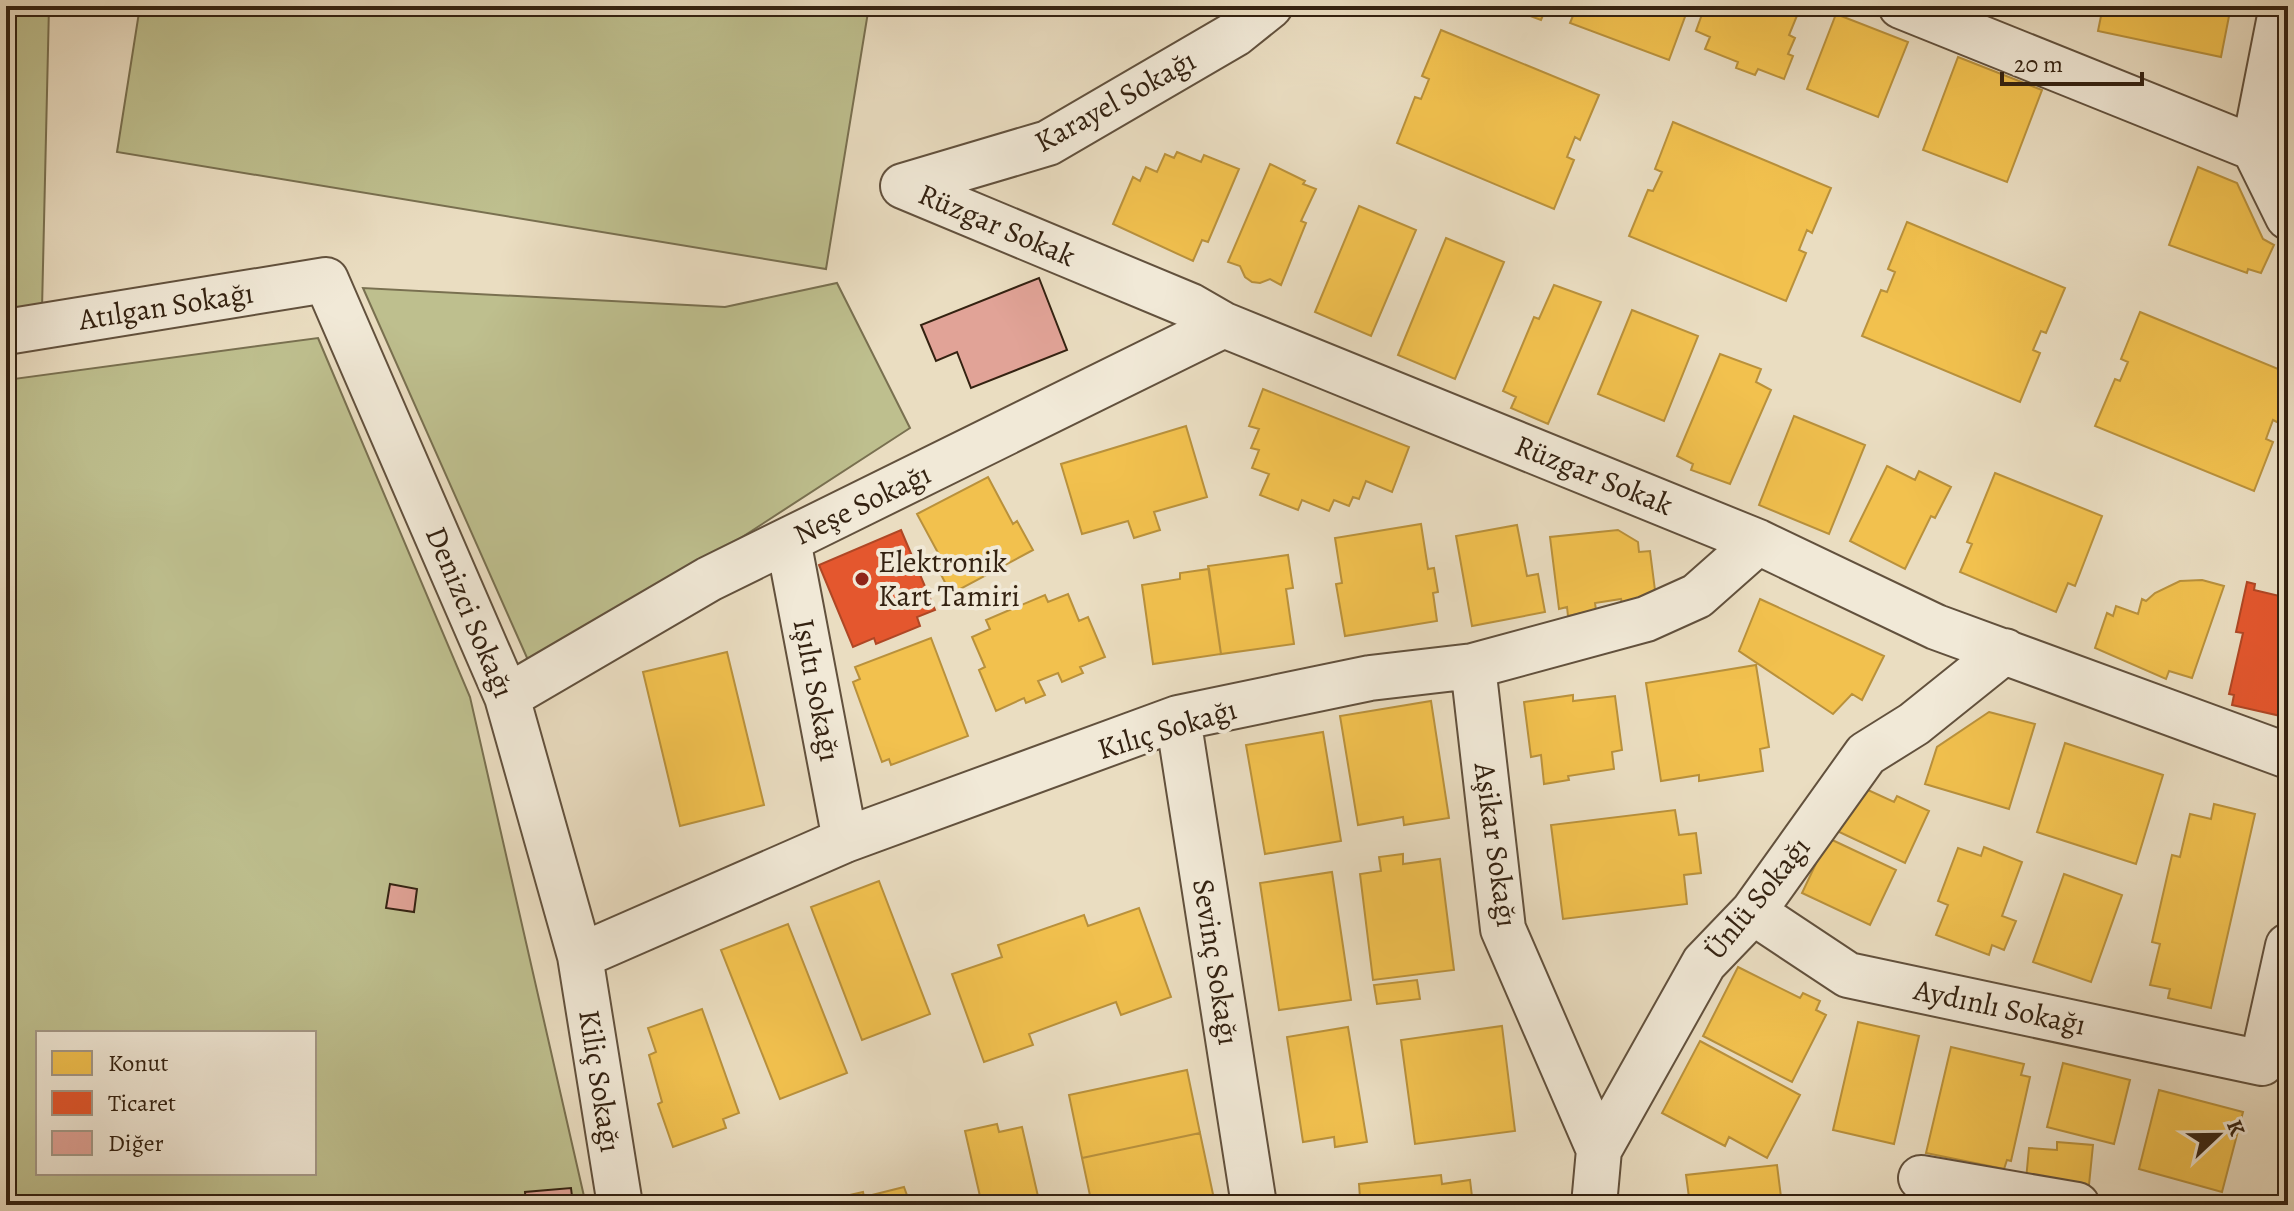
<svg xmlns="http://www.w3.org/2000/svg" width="2294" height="1211" viewBox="0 0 2294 1211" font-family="Alegreya,serif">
	<rect width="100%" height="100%" fill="#eaddc1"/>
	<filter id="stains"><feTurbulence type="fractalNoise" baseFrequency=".0025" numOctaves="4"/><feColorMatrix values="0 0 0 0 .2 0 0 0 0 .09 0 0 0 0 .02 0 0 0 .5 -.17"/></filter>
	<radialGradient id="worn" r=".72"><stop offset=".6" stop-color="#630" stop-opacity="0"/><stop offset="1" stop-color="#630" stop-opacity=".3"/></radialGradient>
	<path fill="#bebf8e" stroke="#797050" stroke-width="2" fill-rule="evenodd" d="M 6,6 L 49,6 L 42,309 L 6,313 Z
		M 140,6 L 869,6 L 826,269 L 117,152 Z
		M 837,283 L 910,428 L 716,554 L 528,660 L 363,288 L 725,307 Z
		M 318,338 L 470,697 L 586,1205 L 6,1205 L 6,380 ZM 38,1033 L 314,1033 L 314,1173 L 38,1173 Z"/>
	<path fill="#f2c14e" stroke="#b9913c" stroke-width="2" d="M 1503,6 L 1547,6 L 1541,20 Z
		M 1577,6 L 1689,6 L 1669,60 L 1570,23 Z
		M 1705,6 L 1801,6 L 1789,35 L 1795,38 L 1788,54 L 1793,56 L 1784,79 L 1758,69 L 1755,75 L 1736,68 L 1738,62 L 1705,49 L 1710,37 L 1696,31 Z
		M 2103,6 L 2231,6 L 2221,57 L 2098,31 Z
		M 1836,14 L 1908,42 L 1878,117 L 1807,89 Z
		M 1441,30 L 1599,95 L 1580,140 L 1575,137 L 1567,157 L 1574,160 L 1554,209 L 1397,143 L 1415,97 L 1421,99 L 1429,79 L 1422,76 Z
		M 1958,57 L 2042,90 L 2007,182 L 1923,150 Z
		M 1673,122 L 1831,188 L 1812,233 L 1807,230 L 1799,250 L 1806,253 L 1786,301 L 1629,236 L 1648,190 L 1653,191 L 1662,172 L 1655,169 Z
		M 1177,152 L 1201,162 L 1204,155 L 1239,169 L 1208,242 L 1202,240 L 1193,261 L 1113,224 L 1133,177 L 1140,181 L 1146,167 L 1157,172 L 1165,154 L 1174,158 Z
		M 1270,164 L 1305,181 L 1303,184 L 1316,189 L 1301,221 L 1306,223 L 1281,285 L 1270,279 L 1260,283 L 1252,282 L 1245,277 L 1240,266 L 1228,262 Z
		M 2198,167 L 2237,183 L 2263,239 L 2274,245 L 2261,273 L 2248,269 L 2247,273 L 2169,245 Z
		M 1359,206 L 1416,230 L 1371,336 L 1315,312 Z
		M 1907,222 L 2065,288 L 2046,333 L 2041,331 L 2033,350 L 2040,353 L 2020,402 L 1862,336 L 1881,290 L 1887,292 L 1895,272 L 1888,269 Z
		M 1446,238 L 1504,262 L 1455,379 L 1398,355 Z
		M 1554,285 L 1601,302 L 1548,424 L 1511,408 L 1516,397 L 1503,391 L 1534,317 L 1539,319 Z
		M 1632,310 L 1698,336 L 1664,421 L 1598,394 Z
		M 2140,312 L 2288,373 L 2288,401 L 2279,423 L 2273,420 L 2266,439 L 2273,442 L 2254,491 L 2095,426 L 2115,379 L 2120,381 L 2128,362 L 2121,359 Z
		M 1720,354 L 1761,369 L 1756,382 L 1771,390 L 1730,484 L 1691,470 L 1693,464 L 1677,456 Z
		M 1263,389 L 1409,447 L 1392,492 L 1366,481 L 1359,499 L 1353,497 L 1349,506 L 1334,500 L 1329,511 L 1302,500 L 1298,510 L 1260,495 L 1269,474 L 1252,468 L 1259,450 L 1251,448 L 1259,429 L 1249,426 Z
		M 1794,416 L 1865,445 L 1829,534 L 1759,505 Z
		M 1186,426 L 1207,497 L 1154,512 L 1160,530 L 1134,538 L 1128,521 L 1082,534 L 1061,464 Z
		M 1887,466 L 1915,480 L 1919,471 L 1951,487 L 1935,518 L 1931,516 L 1905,569 L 1850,541 Z
		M 1995,473 L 2102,516 L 2075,586 L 2068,583 L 2056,612 L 1960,572 L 1972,544 L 1967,542 Z
		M 988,477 L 1013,524 L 1017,521 L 1033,550 L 951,594 L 936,565 L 943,562 L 917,514 Z
		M 1421,524 L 1428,569 L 1434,568 L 1438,592 L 1433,593 L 1437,621 L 1345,636 L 1336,584 L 1342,583 L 1335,538 Z
		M 1517,525 L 1527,576 L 1538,574 L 1545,612 L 1472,626 L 1456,536 Z
		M 1618,530 L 1638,542 L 1639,552 L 1650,551 L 1656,598 L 1623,609 L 1621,599 L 1595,603 L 1596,610 L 1568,616 L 1567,607 L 1559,609 L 1550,537 Z
		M 1288,555 L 1293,588 L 1286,589 L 1294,644 L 1221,654 L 1208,566 Z
		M 1209,569 L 1221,654 L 1153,664 L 1142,585 L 1180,579 L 1180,573 Z
		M 2202,580 L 2224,586 L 2192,678 L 2169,671 L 2166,679 L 2095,648 L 2107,613 L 2113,616 L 2116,606 L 2138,614 L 2142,599 L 2146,601 L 2155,593 L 2180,581 Z
		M 1068,594 L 1079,621 L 1088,617 L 1105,657 L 1080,667 L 1083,673 L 1062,682 L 1058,673 L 1038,681 L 1045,695 L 1026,703 L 1024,698 L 996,711 L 979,670 L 985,667 L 972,637 L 990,629 L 986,620 L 1045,595 L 1048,602 Z
		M 1760,599 L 1884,656 L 1862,700 L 1852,694 L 1833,714 L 1739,651 Z
		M 931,638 L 968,736 L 891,765 L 889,759 L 882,762 L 853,682 L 860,679 L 855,667 Z
		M 727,652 L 764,805 L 680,826 L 643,672 Z
		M 1756,665 L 1769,747 L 1760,749 L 1763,771 L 1699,781 L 1699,775 L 1661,781 L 1646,683 Z
		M 1573,695 L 1573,701 L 1615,696 L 1622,750 L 1612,752 L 1614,769 L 1568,776 L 1569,780 L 1544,784 L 1541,755 L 1531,757 L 1524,702 Z
		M 1431,701 L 1449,818 L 1404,825 L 1403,817 L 1358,825 L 1340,716 Z
		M 1989,712 L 2035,724 L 2009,809 L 1925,784 L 1937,747 Z
		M 1323,732 L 1341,841 L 1265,854 L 1246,745 Z
		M 2065,743 L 2163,775 L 2136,864 L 2037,832 Z
		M 1857,785 L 1894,802 L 1897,796 L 1929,811 L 1905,863 L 1835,830 Z
		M 2214,804 L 2255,814 L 2211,1008 L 2168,998 L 2170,989 L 2150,985 L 2160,944 L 2152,942 L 2172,855 L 2180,857 L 2190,814 L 2211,819 Z
		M 1675,810 L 1679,835 L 1696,833 L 1701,873 L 1684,875 L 1687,904 L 1563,919 L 1551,825 Z
		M 1828,838 L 1896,870 L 1870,925 L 1802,893 Z
		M 1984,847 L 2022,862 L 2002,916 L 2016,921 L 2004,950 L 1992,945 L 1989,955 L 1936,935 L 1948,905 L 1938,901 L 1958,848 L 1981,856 Z
		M 1403,854 L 1403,864 L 1440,859 L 1454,970 L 1373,980 L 1360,874 L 1381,871 L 1379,857 Z
		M 1332,872 L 1351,1000 L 1279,1010 L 1260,883 Z
		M 2064,874 L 2122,895 L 2091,982 L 2033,962 Z
		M 879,881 L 930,1014 L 862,1040 L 811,907 Z
		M 1139,908 L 1171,997 L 1121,1015 L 1116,1002 L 1029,1034 L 1033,1045 L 984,1062 L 952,974 L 1002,957 L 998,945 L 1084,915 L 1088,926 Z
		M 788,924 L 847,1073 L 780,1099 L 721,950 Z
		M 1738,967 L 1800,998 L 1803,993 L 1820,1001 L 1816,1010 L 1826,1015 L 1792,1082 L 1703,1036 Z
		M 1417,980 L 1420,999 L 1377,1004 L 1374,985 Z
		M 702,1009 L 739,1113 L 723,1119 L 726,1128 L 673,1147 L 658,1104 L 662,1102 L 649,1055 L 656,1052 L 648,1028 Z
		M 1858,1022 L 1919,1036 L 1894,1144 L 1833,1130 Z
		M 1502,1026 L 1515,1131 L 1415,1144 L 1401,1040 Z
		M 1348,1027 L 1367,1142 L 1335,1147 L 1334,1137 L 1303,1142 L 1287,1037 Z
		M 1700,1041 L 1800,1095 L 1767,1158 L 1729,1137 L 1725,1146 L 1662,1113 Z
		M 1951,1047 L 2024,1064 L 2021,1075 L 2030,1077 L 2011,1161 L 2007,1160 L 2004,1169 L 1926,1153 Z
		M 2063,1063 L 2130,1080 L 2114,1144 L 2047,1127 Z
		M 1187,1070 L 1200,1133 L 1082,1158 L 1069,1095 Z
		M 2159,1090 L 2243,1112 L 2222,1192 L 2139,1169 Z
		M 2288,1112 L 2288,1199 L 2280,1198 Z
		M 997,1124 L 999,1132 L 1022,1127 L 1040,1205 L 982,1205 L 965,1131 Z
		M 1200,1133 L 1214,1199 L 1184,1205 L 1092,1205 L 1082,1158 Z
		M 2057,1142 L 2093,1145 L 2089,1185 L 2026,1180 L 2029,1148 L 2057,1150 Z
		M 1777,1165 L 1782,1205 L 1690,1205 L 1686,1175 Z
		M 1441,1175 L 1442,1184 L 1470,1180 L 1473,1205 L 1337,1205 L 1336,1201 L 1360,1198 L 1359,1184 Z
		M 904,1187 L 908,1198 L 915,1196 L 917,1205 L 815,1203 L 863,1192 L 864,1197 Z"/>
	<path fill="#e4572e" stroke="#af4725" stroke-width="2" d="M 901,530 L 935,610 L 917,617 L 920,626 L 876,644 L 874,638 L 853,647 L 819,565 Z
		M 2247,582 L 2255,584 L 2254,590 L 2288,598 L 2288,707 L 2285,717 L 2232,705 L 2234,695 L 2229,694 L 2243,633 L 2236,632 Z"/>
	<path fill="#e1a397" stroke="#342211" stroke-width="2" d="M 1039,278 L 1067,350 L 971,388 L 957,352 L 936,361 L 921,325 Z
		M 390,884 L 417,889 L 414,912 L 386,908 Z
		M 571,1188 L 573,1205 L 526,1205 L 525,1192 Z"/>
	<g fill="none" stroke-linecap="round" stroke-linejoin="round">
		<g stroke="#62513d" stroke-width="48">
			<path id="minor" d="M 1901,6 L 2254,148
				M 2282,6 L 2254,148 L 2288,217
				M 903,186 L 1191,306 L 1224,325 L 1758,542 L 1936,627 L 2288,756
				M 903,186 L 1048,143 L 1235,34 L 1270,6
				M 6,332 L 326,280 L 507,697 L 580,956 L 620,1205
				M 788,540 L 845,840
				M 1473,666 L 1503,929 L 1599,1150
				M 507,697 L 709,579 L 1224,325
				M 1178,718 L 1254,1205
				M 1753,912 L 1848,975 L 2262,1063 L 2288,946
				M 580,956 L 845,840 L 1178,718 L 1370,678 L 1473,666 L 1646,619 L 1697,596 L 1758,542
				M 1921,1178 L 2077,1205
				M 1594,1205 L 1599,1150 L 1704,963 L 1753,912 L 1866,754 L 1914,724 L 2005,651"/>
		</g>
		<use href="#minor" stroke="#f1e9d7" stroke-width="44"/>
	</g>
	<circle fill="#8f2418" stroke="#f1e9d7" stroke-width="3" cx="862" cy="579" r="8"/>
	<g text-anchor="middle" stroke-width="8" stroke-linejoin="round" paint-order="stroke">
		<g font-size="30" fill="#342211" stroke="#f1e9d7">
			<text transform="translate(1115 101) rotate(-29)" y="10">Karayel Sokağı</text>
			<text transform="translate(997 225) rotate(23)" y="10">Rüzgar Sokak</text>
			<text transform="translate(166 306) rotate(-9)" y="10">Atılgan Sokağı</text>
			<text transform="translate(1594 475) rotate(22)" y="10">Rüzgar Sokak</text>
			<text transform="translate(862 504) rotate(-26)" y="10">Neşe Sokağı</text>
			<text transform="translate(470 612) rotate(67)" y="10">Denizci Sokağı</text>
			<text transform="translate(817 690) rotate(79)" y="10">Işıltı Sokağı</text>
			<text transform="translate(1167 729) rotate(-17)" y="10">Kılıç Sokağı</text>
			<text transform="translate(1496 845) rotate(82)" y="10">Aşikar Sokağı</text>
			<text transform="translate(1757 898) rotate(-51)" y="10">Ünlü Sokağı</text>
			<text transform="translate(1216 962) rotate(81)" y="10">Sevinç Sokağı</text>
			<text transform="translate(2000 1007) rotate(12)" y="10">Aydınlı Sokağı</text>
			<text transform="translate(600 1081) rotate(81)" y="10">Kiliç Sokağı</text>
		</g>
		<g font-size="30" fill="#342211" stroke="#f1e9d7" text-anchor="start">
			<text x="878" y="572">Elektronik<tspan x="878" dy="34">Kart Tamiri</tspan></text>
		</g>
	</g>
	<rect width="2294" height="1211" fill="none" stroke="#eaddc1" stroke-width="32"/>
	<rect x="8" y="8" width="2278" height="1195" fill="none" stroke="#342211" stroke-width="4"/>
	<rect x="16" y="16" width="2262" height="1179" fill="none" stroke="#342211" stroke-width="2"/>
	<rect x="36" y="1031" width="280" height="144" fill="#f1e9d7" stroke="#a59988" stroke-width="2"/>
	<rect x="52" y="1051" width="40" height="24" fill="#f2c14e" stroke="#a59988" stroke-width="2"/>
	<text x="108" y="1071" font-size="24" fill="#342211">Konut</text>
	<rect x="52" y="1091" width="40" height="24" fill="#e4572e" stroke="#a59988" stroke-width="2"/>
	<text x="108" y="1111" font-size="24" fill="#342211">Ticaret</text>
	<rect x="52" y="1131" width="40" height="24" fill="#e1a397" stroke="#a59988" stroke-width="2"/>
	<text x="108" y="1151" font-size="24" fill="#342211">Diğer</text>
	<g transform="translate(2218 1135) rotate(68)" stroke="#f1e9d7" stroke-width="6" paint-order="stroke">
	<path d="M0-6L14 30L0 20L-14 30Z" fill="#342211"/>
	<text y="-12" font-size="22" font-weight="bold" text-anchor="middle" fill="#342211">K</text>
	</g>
	<path d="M2002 72v12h140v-12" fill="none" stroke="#342211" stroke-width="4"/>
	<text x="2014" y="72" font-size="24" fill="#342211" stroke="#f1e9d7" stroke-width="6" paint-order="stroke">20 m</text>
	<rect width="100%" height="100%" filter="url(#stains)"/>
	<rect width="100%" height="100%" fill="url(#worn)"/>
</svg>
